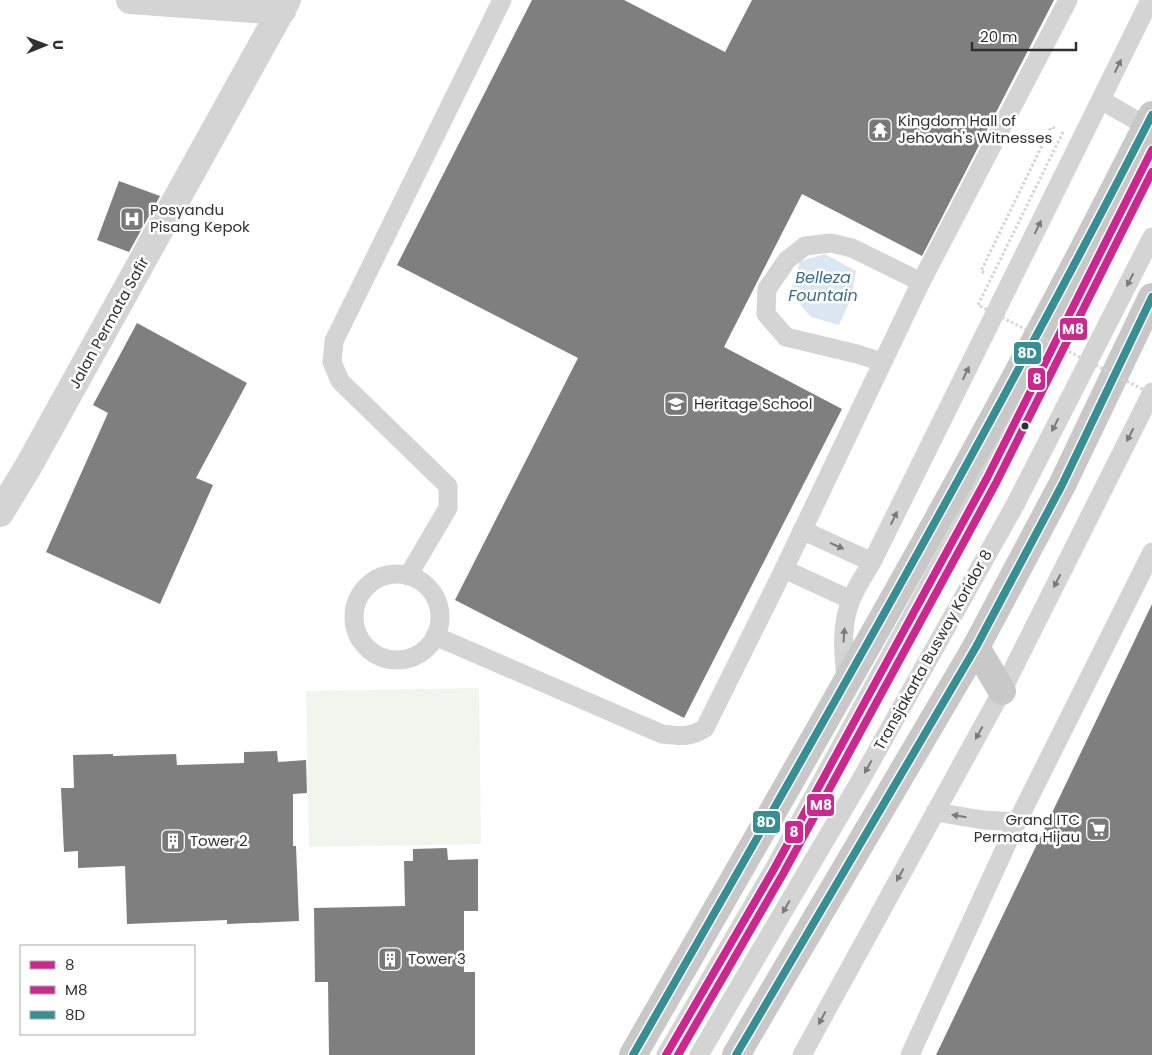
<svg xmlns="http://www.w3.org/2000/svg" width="1152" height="1055" viewBox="0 0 1152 1055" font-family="Poppins,sans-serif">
	<rect width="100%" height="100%" fill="#fff"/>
	<path fill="#f1f5ed" d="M 479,688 L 481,844 L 309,847 L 306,691 Z"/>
	<path fill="#dae7f2" d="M 825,254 L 856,271 L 851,299 L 839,325 L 811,317 L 790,293 L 800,261 Z"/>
	<path fill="#7f7f7f" d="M 532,0 L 624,0 L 725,52 L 752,0 L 1054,0 L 922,256 L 802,194 L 724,347 L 842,409 L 684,718 L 455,600 L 578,358 L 397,265 Z
		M 119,181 L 160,196 L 129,252 L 97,240 Z
		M 137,323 L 247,383 L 196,478 L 213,485 L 160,604 L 46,552 L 108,413 L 93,405 Z
		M 1152,604 L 1152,1055 L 936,1055 Z
		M 277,751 L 278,762 L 306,760 L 307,793 L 293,794 L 293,846 L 296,846 L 299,921 L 227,924 L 227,920 L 127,924 L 125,866 L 78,868 L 78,851 L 64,852 L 61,788 L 74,788 L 73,755 L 113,754 L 113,756 L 176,754 L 177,765 L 244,763 L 244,752 Z
		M 447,848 L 448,860 L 478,859 L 478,911 L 464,911 L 464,972 L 475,972 L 475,1055 L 329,1055 L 328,982 L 315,982 L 314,908 L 405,906 L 404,861 L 413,861 L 413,849 Z"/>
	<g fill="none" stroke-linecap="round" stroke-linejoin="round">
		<path stroke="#d4d4d4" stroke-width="3" stroke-dasharray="2.5 2.5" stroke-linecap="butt" d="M 984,273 L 981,271 L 1051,127 L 1057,129"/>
		<path stroke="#d4d4d4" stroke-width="19" d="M 1101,100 L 1146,126
			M 882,362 L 857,354 L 786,337 L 766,314 L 767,289 L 787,260 L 805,246 L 831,243 L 852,248 L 921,282
			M 802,530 L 872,562
			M 784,569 L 851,600
			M354 617a43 43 0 1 1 86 0a43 43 0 1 1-86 0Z
			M 408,576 L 448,508 L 448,486 L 340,381 L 332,362 L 334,341 L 502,0
			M 435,636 L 662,734 C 678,736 691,738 705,728 L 784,569 L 921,282 L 1068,0
			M 846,682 C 844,654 840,627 851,600 C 856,587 865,574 872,562 L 1150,0
			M 935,812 L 983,820 L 1017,822
			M 666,1055 L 774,869 L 956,535 L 987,478 L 1152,150
			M 699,1055 L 863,776 L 1015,505 L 1152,237
			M 802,1055 L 1002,691 L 1152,392
			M 910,1055 L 1017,822 L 1152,552"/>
		<path stroke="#d4d4d4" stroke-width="28" d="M 130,0 L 282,11
			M 0,513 L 28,467 L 287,0"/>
		<path stroke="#c8c8c8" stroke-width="28" d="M 976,647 L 1002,691
			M 633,1055 C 811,745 992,435 1152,115
			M 736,1055 L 976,647 L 1062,485 L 1152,297"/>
		<path stroke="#d4d4d4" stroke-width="3" stroke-dasharray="2.5 2.5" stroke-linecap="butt" d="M 1063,132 L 978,305 L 1152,394"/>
		<g stroke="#fff" stroke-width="11">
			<path id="bus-1" d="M 666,1055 L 774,869 L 987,478 L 1152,150"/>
		</g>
		<g stroke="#fff" stroke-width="11">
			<path id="bus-2" d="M 678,1055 L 783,874 L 996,483 L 1152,172"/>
		</g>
		<g stroke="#fff" stroke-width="11">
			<path id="bus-3" d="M 633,1055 C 811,745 989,434 1152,115
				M 736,1055 L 976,647 L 1062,485 L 1152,297"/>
		</g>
		<use href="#bus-1" stroke="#cc2790" stroke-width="8"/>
		<use href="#bus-2" stroke="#cb2990" stroke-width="8"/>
		<use href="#bus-3" stroke="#378f93" stroke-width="8"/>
	</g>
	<defs><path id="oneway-solid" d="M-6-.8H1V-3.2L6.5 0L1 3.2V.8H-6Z" transform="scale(1.25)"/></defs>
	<g fill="#7a7a7a">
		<use href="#oneway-solid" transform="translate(1118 66) rotate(-64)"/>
		<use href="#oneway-solid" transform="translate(1038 227) rotate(-64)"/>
		<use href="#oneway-solid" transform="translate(1130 280) rotate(117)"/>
		<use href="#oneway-solid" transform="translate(966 373) rotate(-64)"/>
		<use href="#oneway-solid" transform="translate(1055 425) rotate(117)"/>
		<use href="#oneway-solid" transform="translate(1130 435) rotate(117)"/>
		<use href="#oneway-solid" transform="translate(894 518) rotate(-64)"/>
		<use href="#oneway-solid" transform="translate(837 546) rotate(24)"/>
		<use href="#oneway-solid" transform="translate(1057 581) rotate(117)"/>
		<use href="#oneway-solid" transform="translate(844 635) rotate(-86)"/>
		<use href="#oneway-solid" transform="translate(979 733) rotate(119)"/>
		<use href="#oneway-solid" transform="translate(868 767) rotate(119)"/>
		<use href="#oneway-solid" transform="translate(959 816) rotate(-170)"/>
		<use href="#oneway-solid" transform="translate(900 875) rotate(119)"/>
		<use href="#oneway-solid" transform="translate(786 907) rotate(120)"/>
		<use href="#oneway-solid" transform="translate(822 1018) rotate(118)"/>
	</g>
	<defs>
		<g id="temple-square" transform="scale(1.25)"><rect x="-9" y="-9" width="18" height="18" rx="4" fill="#787878" stroke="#fff"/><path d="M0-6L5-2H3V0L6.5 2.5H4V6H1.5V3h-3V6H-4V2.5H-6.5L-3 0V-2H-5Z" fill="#fff"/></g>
		<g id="hospital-square" transform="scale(1.25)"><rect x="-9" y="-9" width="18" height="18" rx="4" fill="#787878" stroke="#fff"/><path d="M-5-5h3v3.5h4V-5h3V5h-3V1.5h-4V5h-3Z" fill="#fff"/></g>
		<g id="school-square" transform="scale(1.25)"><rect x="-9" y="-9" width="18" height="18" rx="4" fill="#787878" stroke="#fff"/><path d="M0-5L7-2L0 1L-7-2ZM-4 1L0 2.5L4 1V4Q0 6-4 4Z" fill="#fff"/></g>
		<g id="supermarket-square" transform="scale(1.25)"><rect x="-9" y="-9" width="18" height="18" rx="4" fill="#787878" stroke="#fff"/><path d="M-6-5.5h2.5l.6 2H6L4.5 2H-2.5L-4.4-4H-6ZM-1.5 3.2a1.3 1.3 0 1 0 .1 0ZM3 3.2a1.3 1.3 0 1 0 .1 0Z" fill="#fff"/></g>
		<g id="building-square" transform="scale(1.25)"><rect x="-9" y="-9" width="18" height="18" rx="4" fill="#787878" stroke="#fff"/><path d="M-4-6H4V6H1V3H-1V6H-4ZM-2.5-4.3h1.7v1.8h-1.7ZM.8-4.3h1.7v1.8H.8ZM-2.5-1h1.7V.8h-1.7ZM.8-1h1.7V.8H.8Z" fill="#fff"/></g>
	</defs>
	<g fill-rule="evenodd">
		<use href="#temple-square" x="880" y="130"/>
		<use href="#hospital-square" x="132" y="219"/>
		<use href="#school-square" x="676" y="404"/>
		<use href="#supermarket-square" x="1098" y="829"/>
		<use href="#building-square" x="173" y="841"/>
		<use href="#building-square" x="390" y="959"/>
	</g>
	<circle fill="#303030" stroke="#fff" stroke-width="2" cx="1025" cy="426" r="4.5"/>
	<g text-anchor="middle" stroke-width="5" stroke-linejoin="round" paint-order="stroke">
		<g font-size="15" fill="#303030" stroke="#fff" text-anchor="start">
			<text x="898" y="126">Kingdom Hall of<tspan x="898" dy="17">Jehovah's Witnesses</tspan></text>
			<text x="150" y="215">Posyandu<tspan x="150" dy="17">Pisang Kepok</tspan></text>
			<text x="694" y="409">Heritage School</text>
			<text x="1080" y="825" text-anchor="end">Grand ITC<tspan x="1080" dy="17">Permata Hijau</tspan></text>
			<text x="190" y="846">Tower 2</text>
			<text x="408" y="964">Tower 3</text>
		</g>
		<g font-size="15" fill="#303030" stroke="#fff">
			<text transform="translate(109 323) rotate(-61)" y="5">Jalan Permata Safir</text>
			<text transform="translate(933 650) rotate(-61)" y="5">Transjakarta Busway Koridor 8</text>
		</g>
		<g font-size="16" font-style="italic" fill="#3d6c92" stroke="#fff">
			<text x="823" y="283">Belleza<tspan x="823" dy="18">Fountain</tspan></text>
		</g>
	</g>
	<g stroke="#fff" stroke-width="2">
		<rect x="1059" y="317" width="29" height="24" rx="5" fill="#cb2990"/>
		<rect x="1013" y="341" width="29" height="24" rx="5" fill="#378f93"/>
		<rect x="1027" y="367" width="19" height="24" rx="5" fill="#cc2790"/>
		<rect x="806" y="793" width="29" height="24" rx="5" fill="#cb2990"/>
		<rect x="752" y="810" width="29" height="24" rx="5" fill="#378f93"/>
		<rect x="784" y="820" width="20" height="24" rx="5" fill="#cc2790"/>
	</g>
	<g font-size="14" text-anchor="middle" font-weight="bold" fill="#fff">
		<text x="1073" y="334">M8</text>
		<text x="1027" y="358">8D</text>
		<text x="1037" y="384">8</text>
		<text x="821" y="810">M8</text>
		<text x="766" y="827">8D</text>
		<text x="794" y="837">8</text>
	</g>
	<rect x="20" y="945" width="175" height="90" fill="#ffffff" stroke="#acacac"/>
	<rect x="30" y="961" width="25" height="8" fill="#cc2790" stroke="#acacac"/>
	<text x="65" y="970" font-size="15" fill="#303030">8</text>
	<rect x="30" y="986" width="25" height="8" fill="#cb2990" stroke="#acacac"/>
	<text x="65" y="995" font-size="15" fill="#303030">M8</text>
	<rect x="30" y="1011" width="25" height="8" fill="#378f93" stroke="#acacac"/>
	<text x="65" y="1020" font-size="15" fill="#303030">8D</text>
	<g transform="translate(45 45) rotate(89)" stroke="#ffffff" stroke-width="4" paint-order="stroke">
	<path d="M0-4L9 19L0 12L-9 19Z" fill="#303030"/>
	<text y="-8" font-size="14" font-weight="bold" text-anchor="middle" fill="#303030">U</text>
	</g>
	<path d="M972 42v8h104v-8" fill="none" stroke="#303030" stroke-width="2.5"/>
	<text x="980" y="42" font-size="15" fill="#303030" stroke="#ffffff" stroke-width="4" paint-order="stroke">20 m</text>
</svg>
